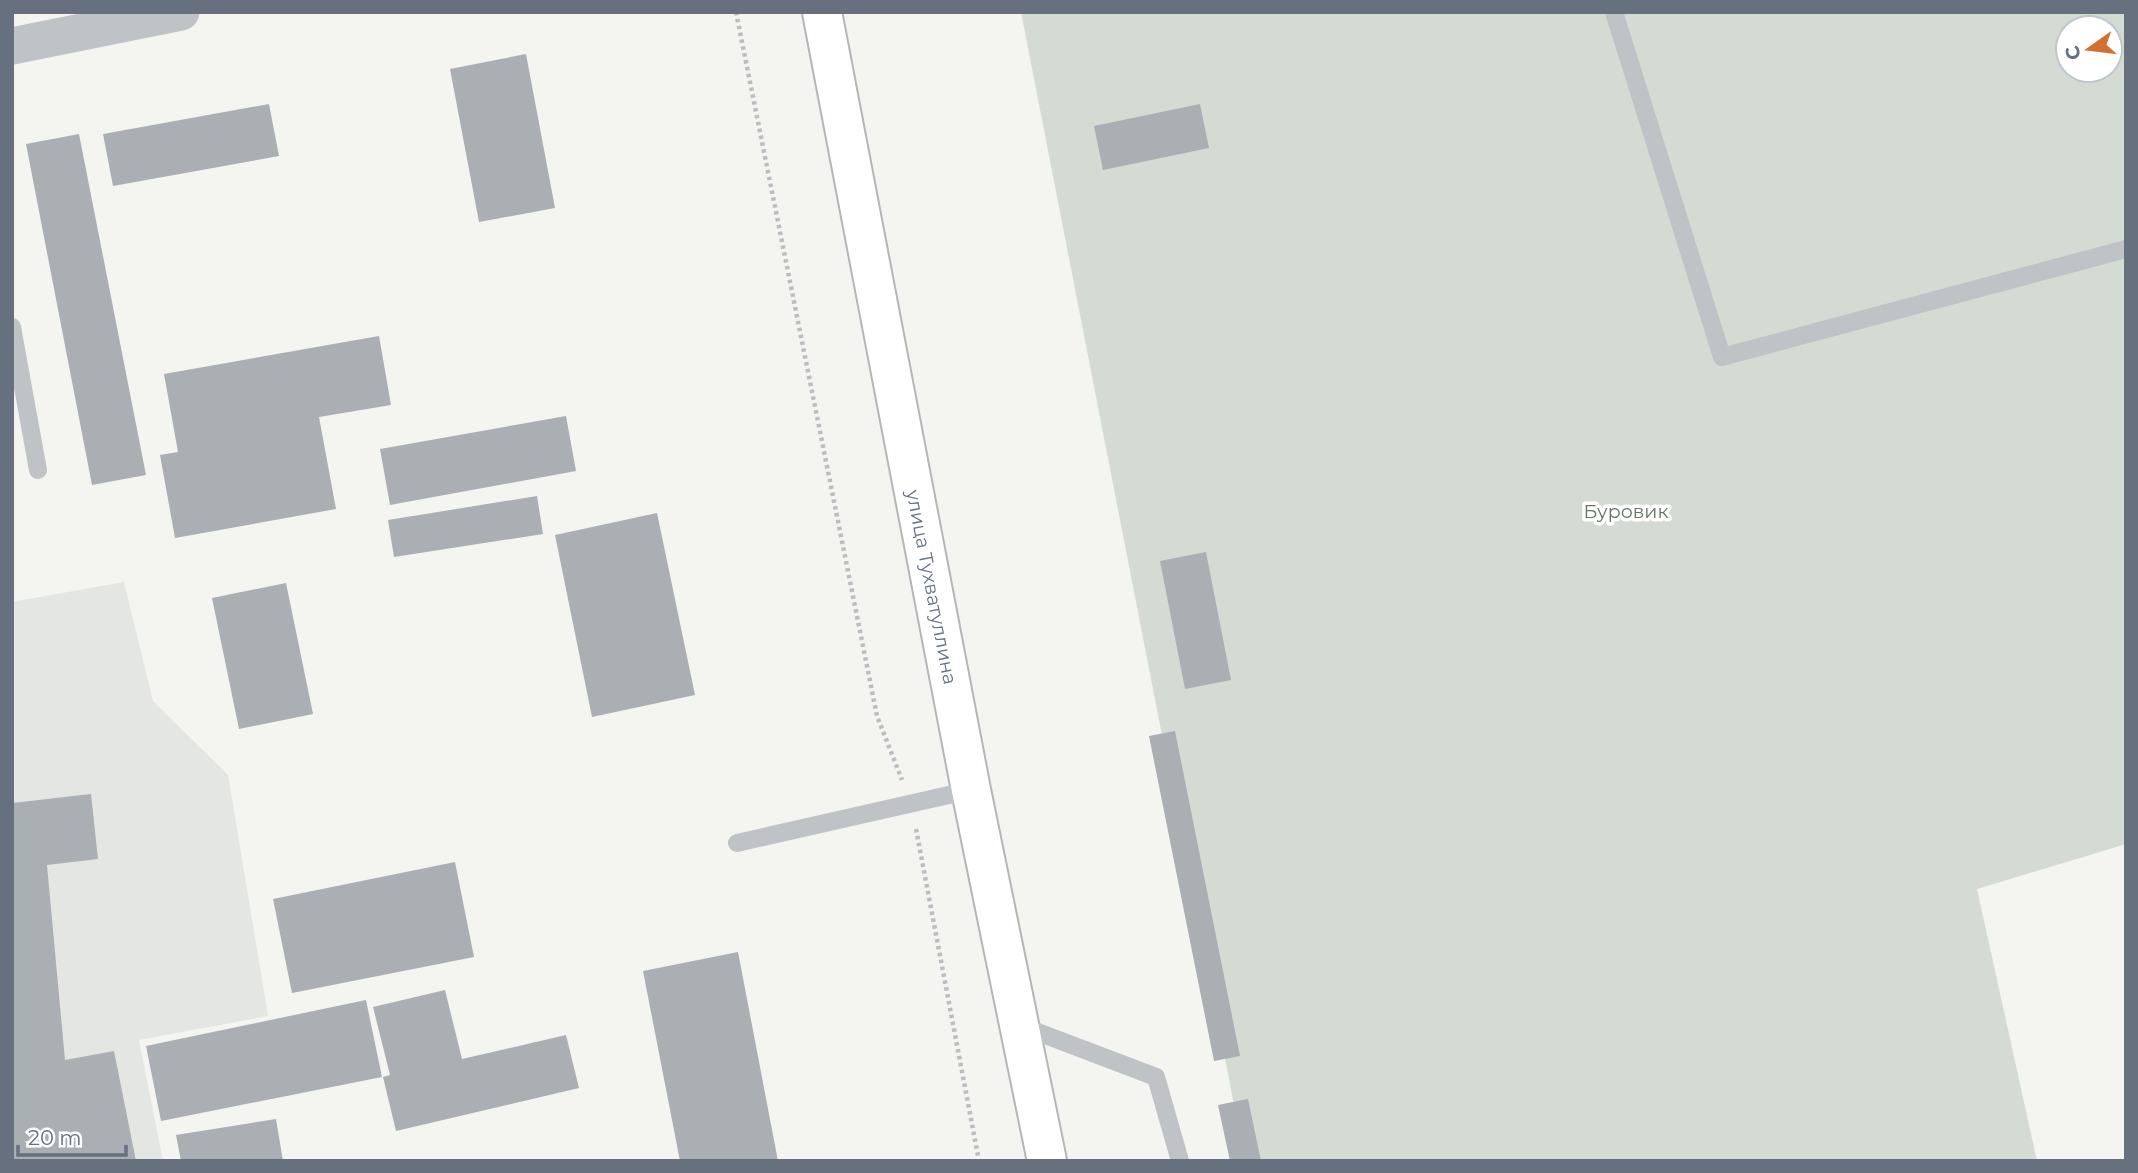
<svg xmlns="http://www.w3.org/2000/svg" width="2138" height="1173" viewBox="0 0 2138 1173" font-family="Montserrat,sans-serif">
	<rect width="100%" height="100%" fill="#f4f4f1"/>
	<path fill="#e4e6e4" d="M 124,582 L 153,701 L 228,775 L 268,1016 L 139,1040 L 163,1161 L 12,1161 L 12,602 Z"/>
	<path fill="#d4dbd2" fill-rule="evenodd" d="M 1021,12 L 2126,12 L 2126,844 L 1977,889 L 2037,1161 L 1245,1161 ZM 2068,28 L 2110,28 L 2110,70 L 2068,70 Z"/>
	<path fill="#aaafb4" d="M 526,54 L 555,208 L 479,222 L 450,69 Z
		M 269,104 L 279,156 L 113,186 L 103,134 Z
		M 1200,104 L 1209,148 L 1103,170 L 1094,126 Z
		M 79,134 L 146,475 L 92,485 L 26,144 Z
		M 379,336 L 391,405 L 319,417 L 336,509 L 175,538 L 160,455 L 178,452 L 164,374 Z
		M 566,416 L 576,471 L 390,505 L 380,449 Z
		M 537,496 L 543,534 L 394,557 L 388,520 Z
		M 657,513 L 695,695 L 592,717 L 555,535 Z
		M 1206,552 L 1231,680 L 1185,689 L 1160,561 Z
		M 286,583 L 313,714 L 239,729 L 212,598 Z
		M 1175,731 L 1240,1056 L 1214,1061 L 1149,736 Z
		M 91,794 L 98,859 L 47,865 L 65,1060 L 114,1051 L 136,1161 L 12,1161 L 12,803 Z
		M 455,862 L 474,957 L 292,993 L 273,899 Z
		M 738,952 L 778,1161 L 680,1161 L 643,971 Z
		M 445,990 L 462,1059 L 566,1035 L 579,1088 L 396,1131 L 383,1077 L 390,1075 L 373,1007 Z
		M 366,1000 L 382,1077 L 161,1121 L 146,1046 Z
		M 1248,1099 L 1261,1161 L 1230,1161 L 1218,1105 Z
		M 276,1119 L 283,1161 L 181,1161 L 176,1135 Z"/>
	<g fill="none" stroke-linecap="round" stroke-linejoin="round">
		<g stroke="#b4b6ba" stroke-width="42">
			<path id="primary" d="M 822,12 L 971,790 L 1047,1161"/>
		</g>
		<path stroke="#bcbdc0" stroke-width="4.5" stroke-dasharray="3.5 3.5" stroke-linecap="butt" d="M 736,12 L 877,716 L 902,780
			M 916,829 L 979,1161"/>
		<path stroke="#c0c3c6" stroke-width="18" d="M 1614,12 L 1722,357 L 2126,249
			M 12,327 L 38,470
			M 737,843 L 971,790
			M 1019,1025 L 1156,1077 L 1180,1161"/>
		<path stroke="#c0c3c6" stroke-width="37" d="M 12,46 L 181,12"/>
		<use href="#primary" stroke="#fff" stroke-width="38"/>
	</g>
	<g text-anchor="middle" stroke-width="7" stroke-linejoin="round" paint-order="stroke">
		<g font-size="19" fill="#657764" stroke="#fff">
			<text x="1626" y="518">Буровик</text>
		</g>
		<g font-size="19" fill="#66707f" stroke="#fff">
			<text transform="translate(932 587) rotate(79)" y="7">улица Тухватуллина</text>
		</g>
	</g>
	<rect width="2138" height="1173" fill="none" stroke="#66707f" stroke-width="28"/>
	<g transform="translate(2089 49) rotate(256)"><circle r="33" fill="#ffffff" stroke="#c2c6cc" stroke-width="2"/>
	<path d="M0-5L12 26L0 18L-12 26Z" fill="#d46f32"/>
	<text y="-10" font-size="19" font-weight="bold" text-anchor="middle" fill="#66707f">С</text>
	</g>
	<path d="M18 1145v10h108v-10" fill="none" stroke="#66707f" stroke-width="3.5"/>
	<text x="28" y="1145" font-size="21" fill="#66707f" stroke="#ffffff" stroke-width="5" paint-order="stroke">20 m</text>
</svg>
